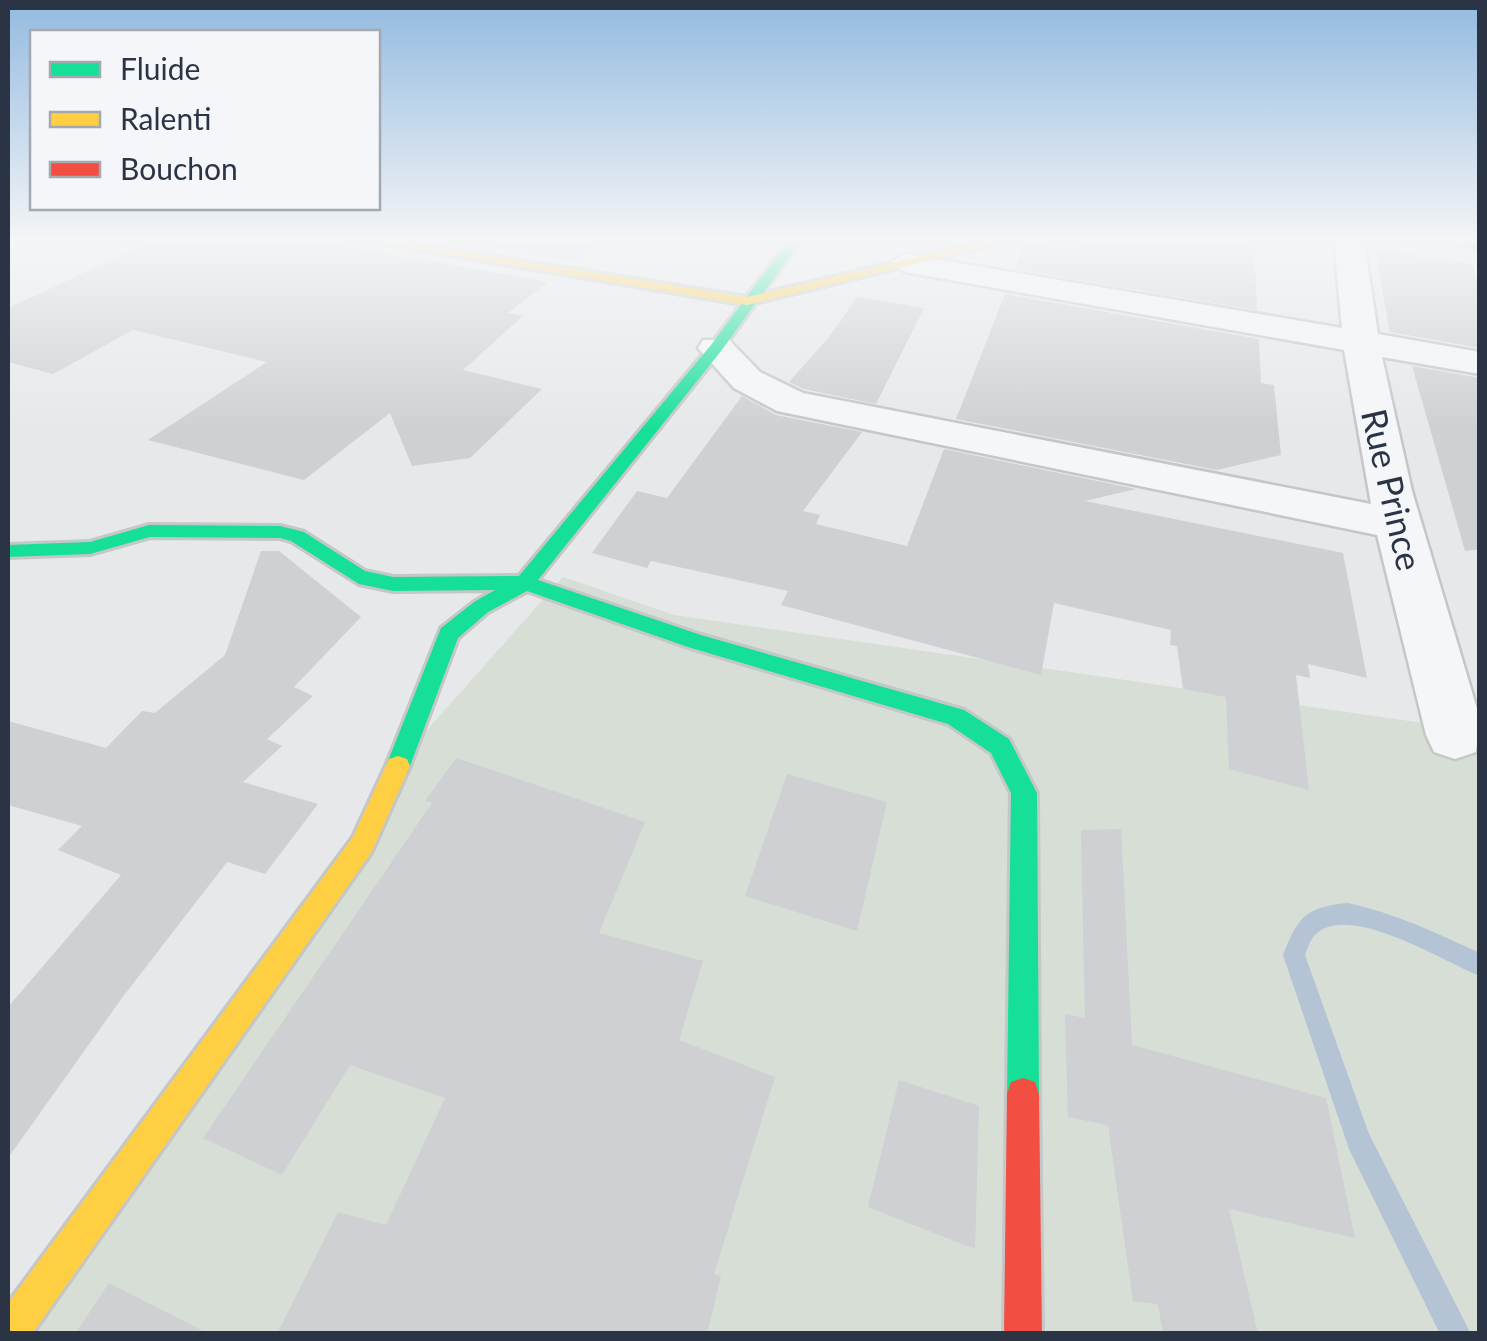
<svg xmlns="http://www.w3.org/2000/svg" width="1487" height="1341" viewBox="0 0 1487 1341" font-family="Lato,sans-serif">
	<rect width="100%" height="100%" fill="#e6e8ea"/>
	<path fill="#d6ded6" d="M 563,577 L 674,615 L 1479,731 L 1479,1333 L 8,1334 L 420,738 Z"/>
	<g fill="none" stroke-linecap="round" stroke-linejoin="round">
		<path fill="#b4c4d5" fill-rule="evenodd" d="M 1348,903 C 1395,913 1436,933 1480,953 L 1480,976 C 1444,962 1350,902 1316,934 C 1310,939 1308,948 1305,955 L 1369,1134 L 1471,1334 L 1440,1334 L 1349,1149 L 1283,955 C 1298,917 1305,907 1348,903 Z"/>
	</g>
	<path fill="#ced0d3" d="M 153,241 L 317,241 L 548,282 L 508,313 L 523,316 L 463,370 L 542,389 L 470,458 L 412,466 L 390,413 L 304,480 L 148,440 L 267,362 L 133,330 L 53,374 L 8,362 L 8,308 Z
		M 491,241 L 601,241 L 577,260 L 490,247 Z
		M 1077,241 L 1254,241 L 1257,310 L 1015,269 L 1025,243 L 1075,249 Z
		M 1375,249 L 1472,264 L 1480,293 L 1480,348 L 1390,332 Z
		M 1005,294 L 1259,339 L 1261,383 L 1274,385 L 1281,455 L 1217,470 L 956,419 Z
		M 857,297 L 924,308 L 876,404 L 804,389 L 789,382 L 829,337 Z
		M 1412,366 L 1480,378 L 1480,549 L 1465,551 Z
		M 742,396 L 776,415 L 862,432 L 803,511 L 820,515 L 816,524 L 907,546 L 944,449 L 1136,489 L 1085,501 L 1343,553 L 1367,678 L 1308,664 L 1310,678 L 1296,675 L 1309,790 L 1229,769 L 1226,697 L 1183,689 L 1177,646 L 1170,645 L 1171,630 L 1054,603 L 1041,675 L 781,605 L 788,591 L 651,561 L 647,568 L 592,553 L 637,491 L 667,498 Z
		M 261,551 L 279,551 L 361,617 L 294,687 L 313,696 L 267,739 L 282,746 L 243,782 L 318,804 L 265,874 L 227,862 L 122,998 L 8,1158 L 8,1007 L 121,875 L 58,850 L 82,826 L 8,805 L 8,721 L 106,748 L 142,711 L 155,713 L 225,655 Z
		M 456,758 L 645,822 L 599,933 L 703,961 L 679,1040 L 775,1077 L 714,1274 L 721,1276 L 707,1334 L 277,1334 L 338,1212 L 386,1225 L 445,1098 L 350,1065 L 282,1175 L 203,1138 L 432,803 L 425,801 Z
		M 787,774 L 887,802 L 857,931 L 745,896 Z
		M 1121,829 L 1132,1045 L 1326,1098 L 1355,1238 L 1229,1209 L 1258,1334 L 1163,1334 L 1158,1304 L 1133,1301 L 1108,1125 L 1068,1117 L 1065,1014 L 1085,1018 L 1081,830 Z
		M 899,1080 L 979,1106 L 975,1249 L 868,1207 Z
		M 109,1283 L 209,1334 L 75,1334 Z"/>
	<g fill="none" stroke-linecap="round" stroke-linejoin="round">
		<g stroke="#c4c6c8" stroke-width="5">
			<path id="street" d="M 1334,241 L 1364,241 L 1378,334 L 1480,352 L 1480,374 L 1382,357 L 1412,491 L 1480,719 L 1476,752 L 1455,759 L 1434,752 L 1426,735 L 1377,535 L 777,411 L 734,388 L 698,348 L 703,340 L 729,340 L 760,372 L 803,393 L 1371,504 L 1344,350 L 905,272 L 889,263 L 905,254 L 1342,328 Z"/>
		</g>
		<g stroke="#c4c6c8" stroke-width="6">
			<path id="fast" d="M 788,241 L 801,241 L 721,351 L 538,580 L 701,635 L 964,710 L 1009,739 L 1037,793 L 1039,1094 L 1035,1106 L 1023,1110 L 1011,1106 L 1007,1094 L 1011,793 L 991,753 L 948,724 L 688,647 L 527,591 L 488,612 L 458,638 L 410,766 L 407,773 L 398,776 L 389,773 L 386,766 L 441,628 L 474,602 L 495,590 L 393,591 L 359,584 L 291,541 L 280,538 L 150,537 L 90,554 L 8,557 L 8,545 L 90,542 L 149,525 L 280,526 L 304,532 L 365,571 L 393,577 L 519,576 L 711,345 Z
				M 1440,241 L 1480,242 L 1480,250 Z"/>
		</g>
		<g stroke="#c4c6c8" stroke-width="6">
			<path id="slow" d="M 366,241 L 397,241 L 747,297 L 985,241 L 1008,241 L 747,305 Z
				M 398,756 L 407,759 L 410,766 L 371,853 L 32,1334 L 8,1334 L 8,1303 L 353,837 L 389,759 Z"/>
		</g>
		<g stroke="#c4c6c8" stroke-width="6">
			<path id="jam" d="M 1023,1078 L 1035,1082 L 1039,1094 L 1042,1334 L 1004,1334 L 1007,1094 L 1011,1082 Z"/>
		</g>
		<use href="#street" fill="#f5f6f7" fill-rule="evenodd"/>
		<use href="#fast" fill="#16e098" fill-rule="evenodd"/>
		<use href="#slow" fill="#ffcf43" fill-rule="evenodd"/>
		<use href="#jam" fill="#f24e42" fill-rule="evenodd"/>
	</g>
	<linearGradient id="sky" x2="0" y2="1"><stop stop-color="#93bae0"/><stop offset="0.56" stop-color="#f4f5f6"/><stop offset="1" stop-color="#f4f5f6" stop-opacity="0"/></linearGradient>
	<rect width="1487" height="429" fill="url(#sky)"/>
	<g text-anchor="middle" stroke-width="8" stroke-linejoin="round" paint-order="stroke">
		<g font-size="35" fill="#2b3445" stroke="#f4f6f9">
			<text transform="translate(1391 490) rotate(77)" y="12">Rue Prince</text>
		</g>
	</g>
	<rect width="1487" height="1341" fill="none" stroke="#2b3445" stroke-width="20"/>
	<rect x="30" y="30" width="350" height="180" fill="#f4f6f9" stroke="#a4a8b1" stroke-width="2.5"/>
	<rect x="50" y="62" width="50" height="15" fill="#16e098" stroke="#a4a8b1" stroke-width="2.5"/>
	<text x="120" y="80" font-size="30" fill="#2b3445">Fluide</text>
	<rect x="50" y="112" width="50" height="15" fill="#ffcf43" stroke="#a4a8b1" stroke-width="2.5"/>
	<text x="120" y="130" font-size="30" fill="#2b3445">Ralenti</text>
	<rect x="50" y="162" width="50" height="15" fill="#f24e42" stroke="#a4a8b1" stroke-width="2.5"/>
	<text x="120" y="180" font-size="30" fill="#2b3445">Bouchon</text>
</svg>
